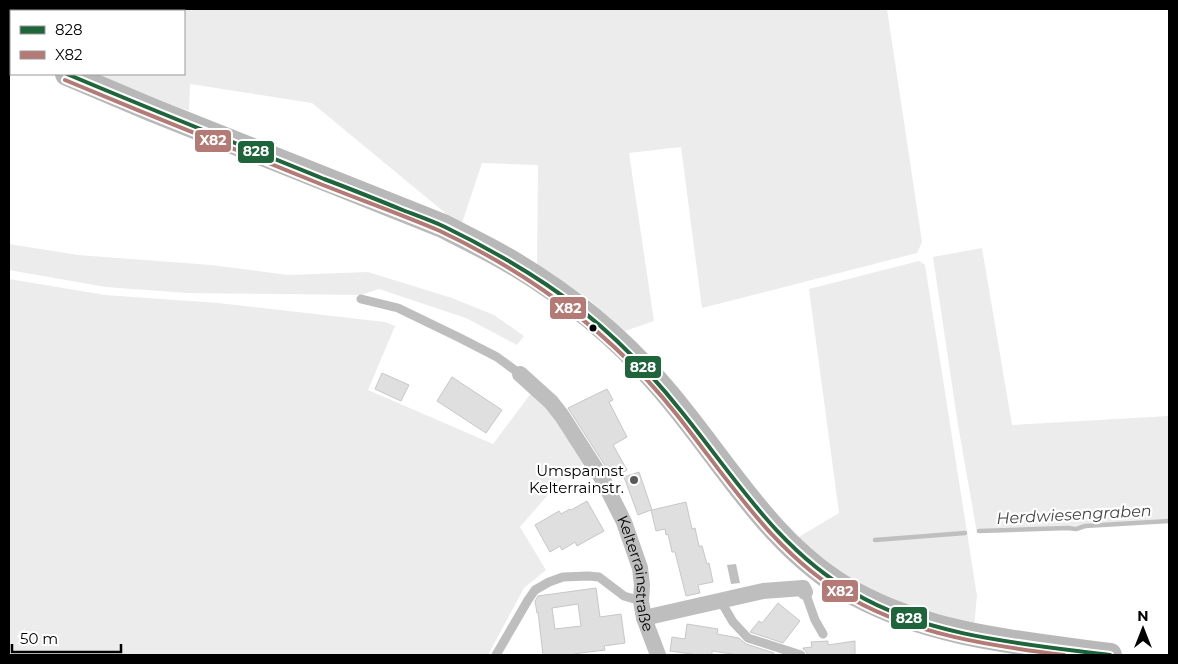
<svg xmlns="http://www.w3.org/2000/svg" width="1178" height="664" viewBox="0 0 1178 664" font-family="Montserrat,sans-serif">
	<rect width="100%" height="100%" fill="#fff"/>
	<path fill="#ececec" d="M 9,9 L 887,9 L 922,242 L 917,253 L 702,308 L 681,147 L 629,153 L 654,321 L 625,331 L 587,298 L 537,267 L 538,165 L 482,163 L 462,223 L 455,221 L 312,103 L 190,84 L 189,111 L 86,74 L 184,74 L 184,11 L 11,11 L 11,31 L 9,29 Z
		M 9,244 L 78,255 L 211,265 L 288,275 L 368,272 L 452,298 L 494,315 L 524,336 L 517,345 L 466,318 L 379,289 L 361,295 L 187,293 L 106,287 L 9,270 Z
		M 982,248 L 1012,425 L 1169,416 L 1169,519 L 977,533 L 958,425 L 933,257 Z
		M 919,261 L 925,265 L 977,596 L 974,627 L 892,604 L 837,573 L 797,538 L 839,513 L 809,289 Z
		M 9,279 L 105,295 L 218,303 L 385,322 L 395,326 L 368,390 L 493,444 L 532,392 L 557,417 L 585,463 L 560,481 L 520,527 L 546,570 L 524,588 L 488,655 L 9,655 Z"/>
	<path fill="#bfbfbf" d="M 736,564 L 740,583 L 731,584 L 727,565 Z"/>
	<g fill="none" stroke-linecap="round" stroke-linejoin="round">
		<path stroke="#bfbfbf" stroke-width="4.5" d="M 979,531 L 1068,528 L 1076,529 L 1085,526 L 1169,521
			M 875,540 L 965,533"/>
	</g>
	<path fill="#dfdfdf" stroke="#c7c7c7" fill-rule="evenodd" d="M 382,373 L 409,385 L 401,401 L 375,389 Z
		M 452,377 L 502,410 L 486,433 L 437,401 Z
		M 607,389 L 613,400 L 609,402 L 627,437 L 613,445 L 627,470 L 613,478 L 568,408 Z
		M 639,472 L 652,510 L 686,502 L 692,529 L 695,528 L 699,546 L 702,546 L 707,564 L 709,563 L 713,582 L 698,585 L 700,593 L 686,596 L 675,552 L 672,552 L 668,534 L 666,535 L 665,529 L 656,531 L 651,510 L 638,515 L 624,477 Z
		M 587,501 L 604,531 L 577,546 L 575,542 L 562,550 L 560,546 L 550,552 L 535,525 L 559,511 L 561,514 L 570,509 L 571,510 Z
		M 596,588 L 600,617 L 621,614 L 625,643 L 604,646 L 605,650 L 573,654 L 574,655 L 543,655 L 538,612 L 537,613 L 535,601 L 538,596 ZM 578,604 L 581,626 L 555,629 L 552,608 Z
		M 778,603 L 800,621 L 783,643 L 750,632 L 759,621 L 762,623 Z
		M 687,624 L 718,629 L 717,634 L 739,638 L 746,644 L 774,653 L 773,655 L 739,655 L 712,651 L 712,655 L 698,655 L 670,651 L 672,637 L 685,639 Z
		M 828,641 L 828,645 L 855,641 L 855,655 L 807,655 L 806,651 L 803,649 L 803,648 L 812,647 L 811,642 Z"/>
	<g fill="none" stroke-linecap="round" stroke-linejoin="round">
		<path stroke="#bebebe" stroke-width="9" d="M 361,299 L 398,308 L 460,338 L 497,357 L 520,374
			M 805,592 L 815,620 L 823,634
			M 720,600 L 733,622 L 748,638 L 801,655
			M 496,655 L 528,600 L 535,590 L 549,582 L 563,577 L 588,576 L 599,577 L 624,596 L 641,601"/>
		<g stroke="#bebebe" stroke-width="16">
			<path id="s1" d="M 520,374 L 551,402 L 562,416 L 603,480 L 624,522 L 640,568 L 642,585 L 641,601 L 644,618 L 658,655"/>
			<path d="M 644,618 L 763,591 L 803,588 L 805,592"/>
		</g>
		<path stroke="#b8b8b8" stroke-width="24" d="M 9,40 L 11,42
			M 67,74 L 152,110 L 443,226 C 464,237 485,247 506,259 C 563,292 616,334 659,384 C 722,455 768,547 855,594 C 935,637 1022,643 1110,655"/>
		<g stroke="#fff" stroke-width="8">
			<path id="bus-1" d="M 67,74 C 152,110 238,144 324,179 C 351,189 378,200 405,211 C 418,216 432,221 445,227 C 480,244 514,263 547,285 C 598,319 642,362 681,411 C 734,476 778,550 854,593 C 929,637 1025,644 1110,655"/>
		</g>
		<g stroke="#fff" stroke-width="8">
			<path id="bus-2" d="M 65,80 C 149,115 233,149 318,183 C 358,199 400,214 440,231 C 476,248 511,268 543,290 C 594,325 639,367 677,415 C 730,482 776,557 852,599 C 916,635 992,646 1064,655"/>
		</g>
		<use href="#bus-1" stroke="#1e653b" stroke-width="4"/>
		<use href="#bus-2" stroke="#b47a75" stroke-width="4"/>
	</g>
	<circle fill="#000" stroke="#fff" stroke-width="2" cx="593" cy="328" r="4.5"/>
	<circle fill="#595959" stroke="#fff" stroke-width="2" cx="634" cy="480" r="5"/>
	<g text-anchor="middle" stroke-width="4.5" stroke-linejoin="round" paint-order="stroke">
		<g font-size="15" fill="#000" stroke="#fff" text-anchor="end">
			<text x="624" y="476">Umspannst<tspan x="624" dy="17">Kelterrainstr.</tspan></text>
		</g>
		<g font-size="15" fill="#000" stroke="#fff">
			<text dy="5" stroke="none"><textPath href="#s1" startOffset="236">Kelterrainstraße</textPath></text>
		</g>
		<g font-size="16" font-style="italic" fill="#444" stroke="#fff">
			<text transform="translate(1074 514) rotate(-3)" y="6">Herdwiesengraben</text>
		</g>
	</g>
	<g stroke="#fff" stroke-width="2">
		<rect x="194" y="129" width="38" height="24" rx="5" fill="#b47a75"/>
		<rect x="237" y="140" width="38" height="24" rx="5" fill="#1e653b"/>
		<rect x="549" y="296" width="38" height="24" rx="5" fill="#b47a75"/>
		<rect x="624" y="355" width="38" height="24" rx="5" fill="#1e653b"/>
		<rect x="821" y="579" width="38" height="24" rx="5" fill="#b47a75"/>
		<rect x="890" y="606" width="38" height="24" rx="5" fill="#1e653b"/>
	</g>
	<g font-size="14" text-anchor="middle" font-weight="bold" fill="#fff">
		<text x="213" y="145">X82</text>
		<text x="256" y="156">828</text>
		<text x="568" y="313">X82</text>
		<text x="643" y="372">828</text>
		<text x="840" y="596">X82</text>
		<text x="909" y="623">828</text>
	</g>
	<rect width="1178" height="664" fill="none" stroke="#000000" stroke-width="20"/>
	<rect x="10" y="10" width="175" height="65" fill="#ffffff" stroke="#999999"/>
	<rect x="20" y="26" width="25" height="8" fill="#1e653b" stroke="#999999"/>
	<text x="55" y="35" font-size="15" fill="#000000">828</text>
	<rect x="20" y="51" width="25" height="8" fill="#b47a75" stroke="#999999"/>
	<text x="55" y="60" font-size="15" fill="#000000">X82</text>
	<g transform="translate(1143 629)" stroke="#ffffff" stroke-width="4" paint-order="stroke">
	<path d="M0-4L9 19L0 12L-9 19Z" fill="#000000"/>
	<text y="-8" font-size="14" font-weight="bold" text-anchor="middle" fill="#000000">N</text>
	</g>
	<path d="M12 644v8h109v-8" fill="none" stroke="#000000" stroke-width="2.5"/>
	<text x="20" y="644" font-size="15" fill="#000000" stroke="#ffffff" stroke-width="4" paint-order="stroke">50 m</text>
</svg>
